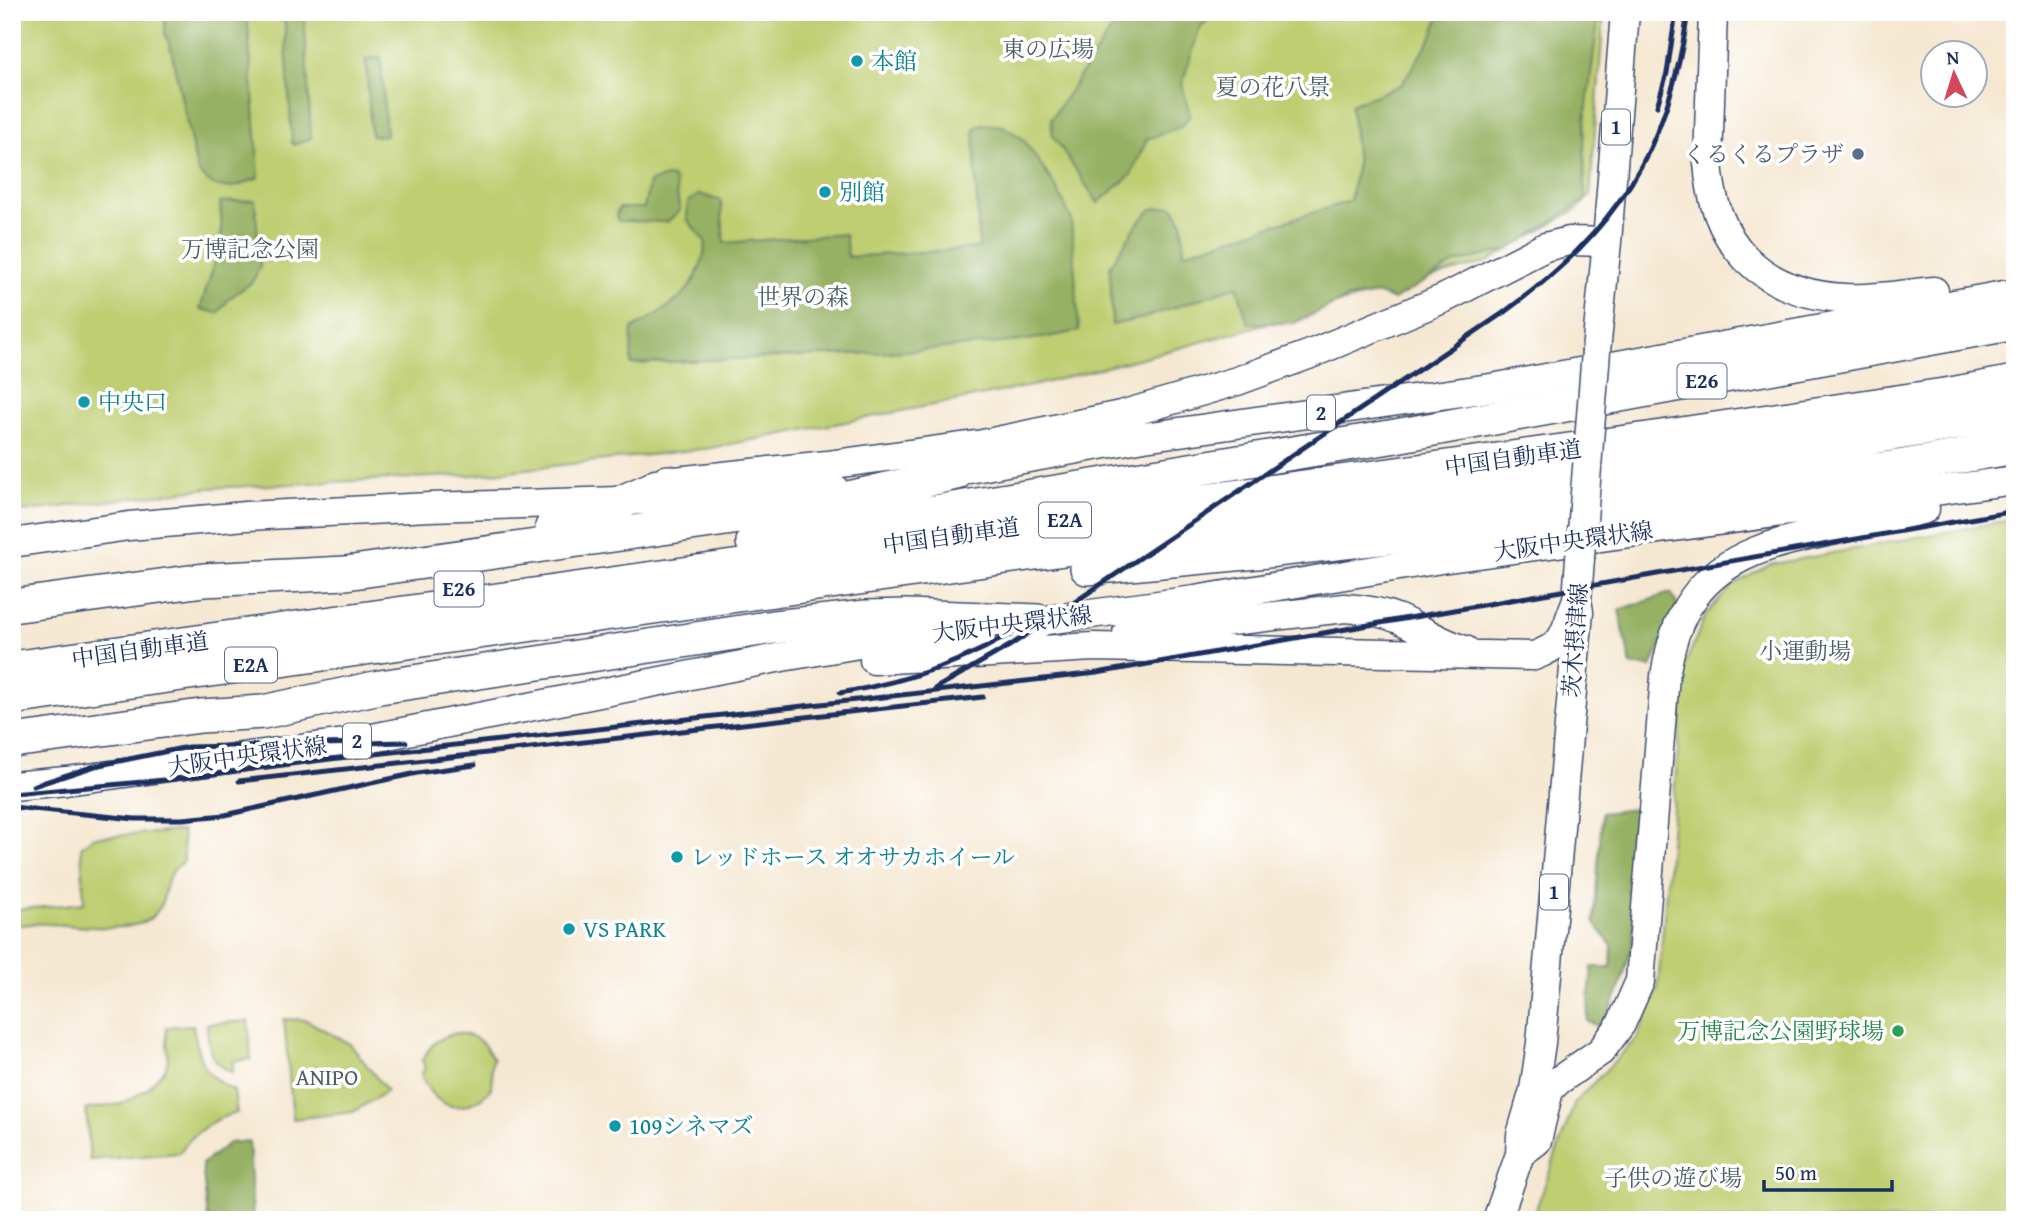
<svg xmlns="http://www.w3.org/2000/svg" width="2027" height="1232" viewBox="0 0 2027 1232" font-family="'Gentium Book Plus','Noto Serif JP',serif">
	<rect width="100%" height="100%" fill="#fff"/>
	<filter id="ink" filterUnits="userSpaceOnUse"><feTurbulence type="fractalNoise" baseFrequency=".0143" numOctaves="2"/><feDisplacementMap in="SourceGraphic" scale="14" xChannelSelector="R" yChannelSelector="G"/><feConvolveMatrix kernelMatrix="1 2 1 2 8 2 1 2 1" color-interpolation-filters="sRGB"/></filter>
	<filter id="wash" filterUnits="userSpaceOnUse"><feTurbulence type="fractalNoise" baseFrequency=".00686" numOctaves="4" result="noise"/><feDisplacementMap in="SourceGraphic" scale="28" xChannelSelector="R" yChannelSelector="G"/><feGaussianBlur stdDeviation="1.57" result="paint"/><feColorMatrix in="noise" values="0 0 0 0 0 0 0 0 0 0 0 0 0 0 0 0 0 1.4 0 .05"/><feComposite in="paint" operator="in"/></filter>
	<g filter="url(#wash)">
		<rect width="100%" height="100%" fill="#f5e8d2"/>
		<path fill="#bece71" stroke="#6c7e68" stroke-width="2" d="M 12,12 L 1604,12 L 1590,195 L 1579,208 L 1487,262 L 1183,347 L 1036,385 L 711,448 L 474,475 L 209,488 L 12,513 Z
			M 2015,519 L 2015,1220 L 1532,1220 L 1575,1102 L 1637,1038 L 1658,988 L 1685,665 L 1706,614 L 1733,585 L 1769,565 Z
			M 182,831 L 184,861 C 158,878 171,899 153,916 C 133,936 72,924 45,924 C 34,923 23,925 12,926 L 12,910 L 84,903 L 81,847 L 93,837 Z
			M 284,1019 L 306,1020 L 350,1044 L 387,1091 L 353,1112 L 293,1119 Z
			M 248,1021 L 251,1059 L 233,1061 L 233,1073 C 208,1062 209,1049 207,1024 Z
			M 193,1025 C 200,1062 199,1072 234,1091 L 237,1113 C 214,1117 192,1134 179,1153 L 90,1160 L 86,1109 L 121,1104 L 147,1089 L 166,1068 L 168,1057 L 166,1027 Z
			M 457,1033 C 478,1036 483,1041 493,1059 C 488,1069 495,1077 492,1086 C 489,1092 482,1098 476,1101 C 450,1115 431,1100 421,1075 L 425,1068 L 422,1060 C 431,1044 439,1037 457,1033 Z"/>
		<path fill="#96b163" stroke="#587060" stroke-width="2" d="M 155,12 L 247,12 L 259,177 C 235,189 214,195 197,170 L 171,49 L 165,34 L 165,18 Z
			M 284,12 L 304,12 L 311,138 L 294,145 L 292,143 Z
			M 1123,12 L 1214,12 L 1199,30 L 1182,84 L 1190,115 L 1181,127 L 1147,139 L 1131,175 L 1098,203 L 1053,136 L 1051,119 Z
			M 1441,12 L 1599,12 L 1584,129 L 1585,200 L 1508,250 L 1455,263 L 1394,300 L 1379,294 L 1348,298 L 1294,323 L 1248,323 L 1237,286 L 1144,318 L 1112,325 L 1110,266 L 1138,223 L 1152,209 L 1173,206 L 1182,222 L 1184,253 L 1350,201 L 1357,163 L 1351,105 L 1401,85 L 1431,38 Z
			M 381,58 L 386,135 L 371,136 L 366,59 Z
			M 982,124 L 1003,126 L 1023,139 L 1056,187 L 1071,218 L 1079,331 C 1026,342 974,346 920,350 C 824,357 727,358 631,364 L 632,329 C 673,304 698,295 706,243 L 687,219 L 688,202 L 700,194 L 721,201 L 724,243 L 845,234 L 848,257 L 979,248 L 974,129 Z
			M 666,177 L 673,178 C 678,189 677,200 680,211 L 667,222 L 618,221 L 616,215 L 619,208 L 644,208 L 649,182 Z
			M 255,200 L 260,267 L 252,282 L 230,298 L 218,313 L 200,309 L 218,252 L 222,230 L 220,202 Z
			M 1671,593 L 1678,606 L 1651,667 L 1631,665 L 1619,610 Z
			M 1643,808 L 1632,947 L 1618,992 L 1602,1028 L 1587,1021 L 1592,967 L 1611,967 L 1612,946 L 1594,922 L 1602,813 Z
			M 249,1141 L 253,1220 L 208,1220 L 202,1164 L 229,1143 Z"/>
	</g>
	<g filter="url(#ink)">
		<g fill="none" stroke-linecap="round" stroke-linejoin="round">
			<g stroke="#3c4b6f" stroke-width="31">
				<path id="primary" d="M 1713,12 L 1708,162 C 1713,244 1760,293 1844,298 C 1874,300 1905,294 1934,291
					M 1596,351 L 1607,242 L 1625,12
					M 936,475 L 1144,437 L 1497,387 L 2015,293
					M 656,483 L 827,465 L 983,444 L 1121,415 L 1237,381 L 1308,355 L 1445,298 L 1545,247 L 1569,241 L 1607,242
					M 12,543 L 129,526 L 246,516 L 430,507 L 713,498 L 833,487
					M 1016,624 L 1195,600 L 1441,559 L 2015,480
					M 1127,633 L 1345,608 C 1363,609 1382,612 1399,619 C 1421,629 1441,643 1465,650
					M 874,660 L 1093,647 L 1534,656 C 1570,643 1563,630 1577,600
					M 12,786 L 66,781 L 352,742 L 782,657 L 865,643 L 976,629
					M 1520,1154 L 1537,1141 L 1549,1090 L 1558,1081 L 1601,1051 L 1621,1024 L 1640,981 L 1665,676 C 1670,648 1676,621 1694,597 C 1727,551 1784,541 1836,530 C 1865,523 1895,516 1925,509
					M 1497,1220 L 1520,1154 L 1521,1135 L 1534,1090 L 1541,1043 L 1579,612 L 1577,600 L 1580,558"/>
			</g>
			<g stroke="#3c4b6f" stroke-width="36">
				<path id="motorway" d="M 552,527 L 589,516 L 668,482
					M 753,542 L 1390,437 L 2015,323
					M 1087,568 L 1267,551 L 1431,532 L 1904,466 L 2015,447
					M 12,606 L 204,580 L 346,573 L 768,513 L 853,497 L 956,473
					M 12,668 L 1648,439 L 1951,394 L 2015,382
					M 12,698 L 1006,557 L 1805,448 L 2015,414
					M 12,741 L 201,716 L 263,712 L 380,687 L 774,627 L 866,617 L 906,616 L 1038,621"/>
			</g>
			<use href="#primary" stroke="#fff" stroke-width="28"/>
			<use href="#motorway" stroke="#fff" stroke-width="33"/>
			<path stroke="#1b2f5e" stroke-width="5" d="M 1657,106 L 1667,73 L 1676,12
				M 936,688 L 1011,645 L 1503,313 C 1616,231 1669,151 1688,12
				M 840,693 C 907,682 973,660 1029,622
				M 239,781 L 983,697
				M 33,786 L 95,766 L 188,747 L 406,742
				M 12,794 L 175,779 L 330,759 L 1097,673 L 2015,511
				M 12,807 L 135,819 L 182,819 L 225,815 L 417,773 L 475,765"/>
			<g stroke="#3c4b6f" stroke-width="31" stroke-linecap="butt">
				<path id="primary-bridge" d="M 1580,558 L 1596,351"/>
			</g>
			<use href="#primary-bridge" stroke="#fff" stroke-width="28"/>
		</g>
	</g>
	<g fill="#0f9aa8" stroke="#fff" stroke-width="2.5">
		<circle cx="857" cy="61" r="7"/>
		<circle cx="825" cy="192" r="7"/>
		<circle cx="84" cy="402" r="7"/>
		<circle cx="677" cy="857" r="7"/>
		<circle cx="569" cy="929" r="7"/>
		<circle cx="615" cy="1126" r="7"/>
	</g>
	<circle fill="#5c6f8a" stroke="#fff" stroke-width="2.5" cx="1858" cy="154" r="7"/>
	<circle fill="#2e9e5b" stroke="#fff" stroke-width="2.5" cx="1898" cy="1031" r="7"/>
	<g text-anchor="middle" stroke-width="7" stroke-linejoin="round" paint-order="stroke">
		<g fill="#fff" stroke="#5f6d8e" stroke-width="2">
			<rect x="1602" y="109.5" width="28" height="35" rx="5"/>
			<rect x="1677.5" y="363.5" width="49" height="35" rx="5"/>
			<rect x="1307" y="395.5" width="28" height="35" rx="5"/>
			<rect x="1039" y="502.5" width="52" height="35" rx="5"/>
			<rect x="434.5" y="571.5" width="49" height="35" rx="5"/>
			<rect x="225" y="647.5" width="52" height="35" rx="5"/>
			<rect x="343" y="723.5" width="28" height="35" rx="5"/>
			<rect x="1540" y="874.5" width="28" height="35" rx="5"/>
		</g>
		<g font-size="21" font-weight="bold" fill="#1b2f5e">
			<text x="1616" y="134">1</text>
			<text x="1702" y="388">E26</text>
			<text x="1321" y="420">2</text>
			<text x="1065" y="527">E2A</text>
			<text x="459" y="596">E26</text>
			<text x="251" y="672">E2A</text>
			<text x="357" y="748">2</text>
			<text x="1554" y="899">1</text>
		</g>
		<g font-size="23" fill="#4c5f64" stroke="#fff">
			<text x="1048" y="57">東の広場</text>
			<text x="1273" y="95">夏の花八景</text>
			<text x="250" y="257">万博記念公園</text>
			<text x="803" y="305">世界の森</text>
			<text x="1805" y="659">小運動場</text>
			<text x="327" y="1085">ANIPO</text>
			<text x="1673" y="1186">子供の遊び場</text>
		</g>
		<g font-size="23" fill="#0d838f" stroke="#fff" text-anchor="start">
			<text x="871" y="69">本館</text>
			<text x="839" y="200">別館</text>
			<text x="98" y="410">中央口</text>
			<text x="691" y="865">レッドホース オオサカホイール</text>
			<text x="583" y="937">VS PARK</text>
			<text x="629" y="1134">109シネマズ</text>
		</g>
		<g font-size="23" fill="#4e5e75" stroke="#fff" text-anchor="end">
			<text x="1844" y="162">くるくるプラザ</text>
		</g>
		<g font-size="23" fill="#1b2f5e" stroke="#fff">
			<text transform="translate(1513 458) rotate(-8)" y="8">中国自動車道</text>
			<text transform="translate(951 536) rotate(-8)" y="8">中国自動車道</text>
			<text transform="translate(1573 541) rotate(-8)" y="8">大阪中央環状線</text>
			<text transform="translate(1012 624) rotate(-7)" y="8">大阪中央環状線</text>
			<text transform="translate(1575 640) rotate(-86)" y="8">茨木摂津線</text>
			<text transform="translate(140 650) rotate(-8)" y="8">中国自動車道</text>
			<text transform="translate(247 756) rotate(-8)" y="8">大阪中央環状線</text>
		</g>
		<g font-size="23" fill="#27864d" stroke="#fff" text-anchor="end">
			<text x="1884" y="1039">万博記念公園野球場</text>
		</g>
	</g>
	<rect width="2027" height="1232" fill="none" stroke="#fff" stroke-width="42"/>
	<g transform="translate(1954 74) rotate(356)"><circle r="33" fill="#ffffff" stroke="#a4acbf" stroke-width="2"/>
	<path d="M0-5L12 26L0 18L-12 26Z" fill="#d1495b"/>
	<text y="-10" font-size="19" font-weight="bold" text-anchor="middle" fill="#1b2f5e">N</text>
	</g>
	<path d="M1764 1180v10h128v-10" fill="none" stroke="#1b2f5e" stroke-width="3.5"/>
	<text x="1775" y="1180" font-size="21" fill="#1b2f5e" stroke="#ffffff" stroke-width="5" paint-order="stroke">50 m</text>
</svg>
